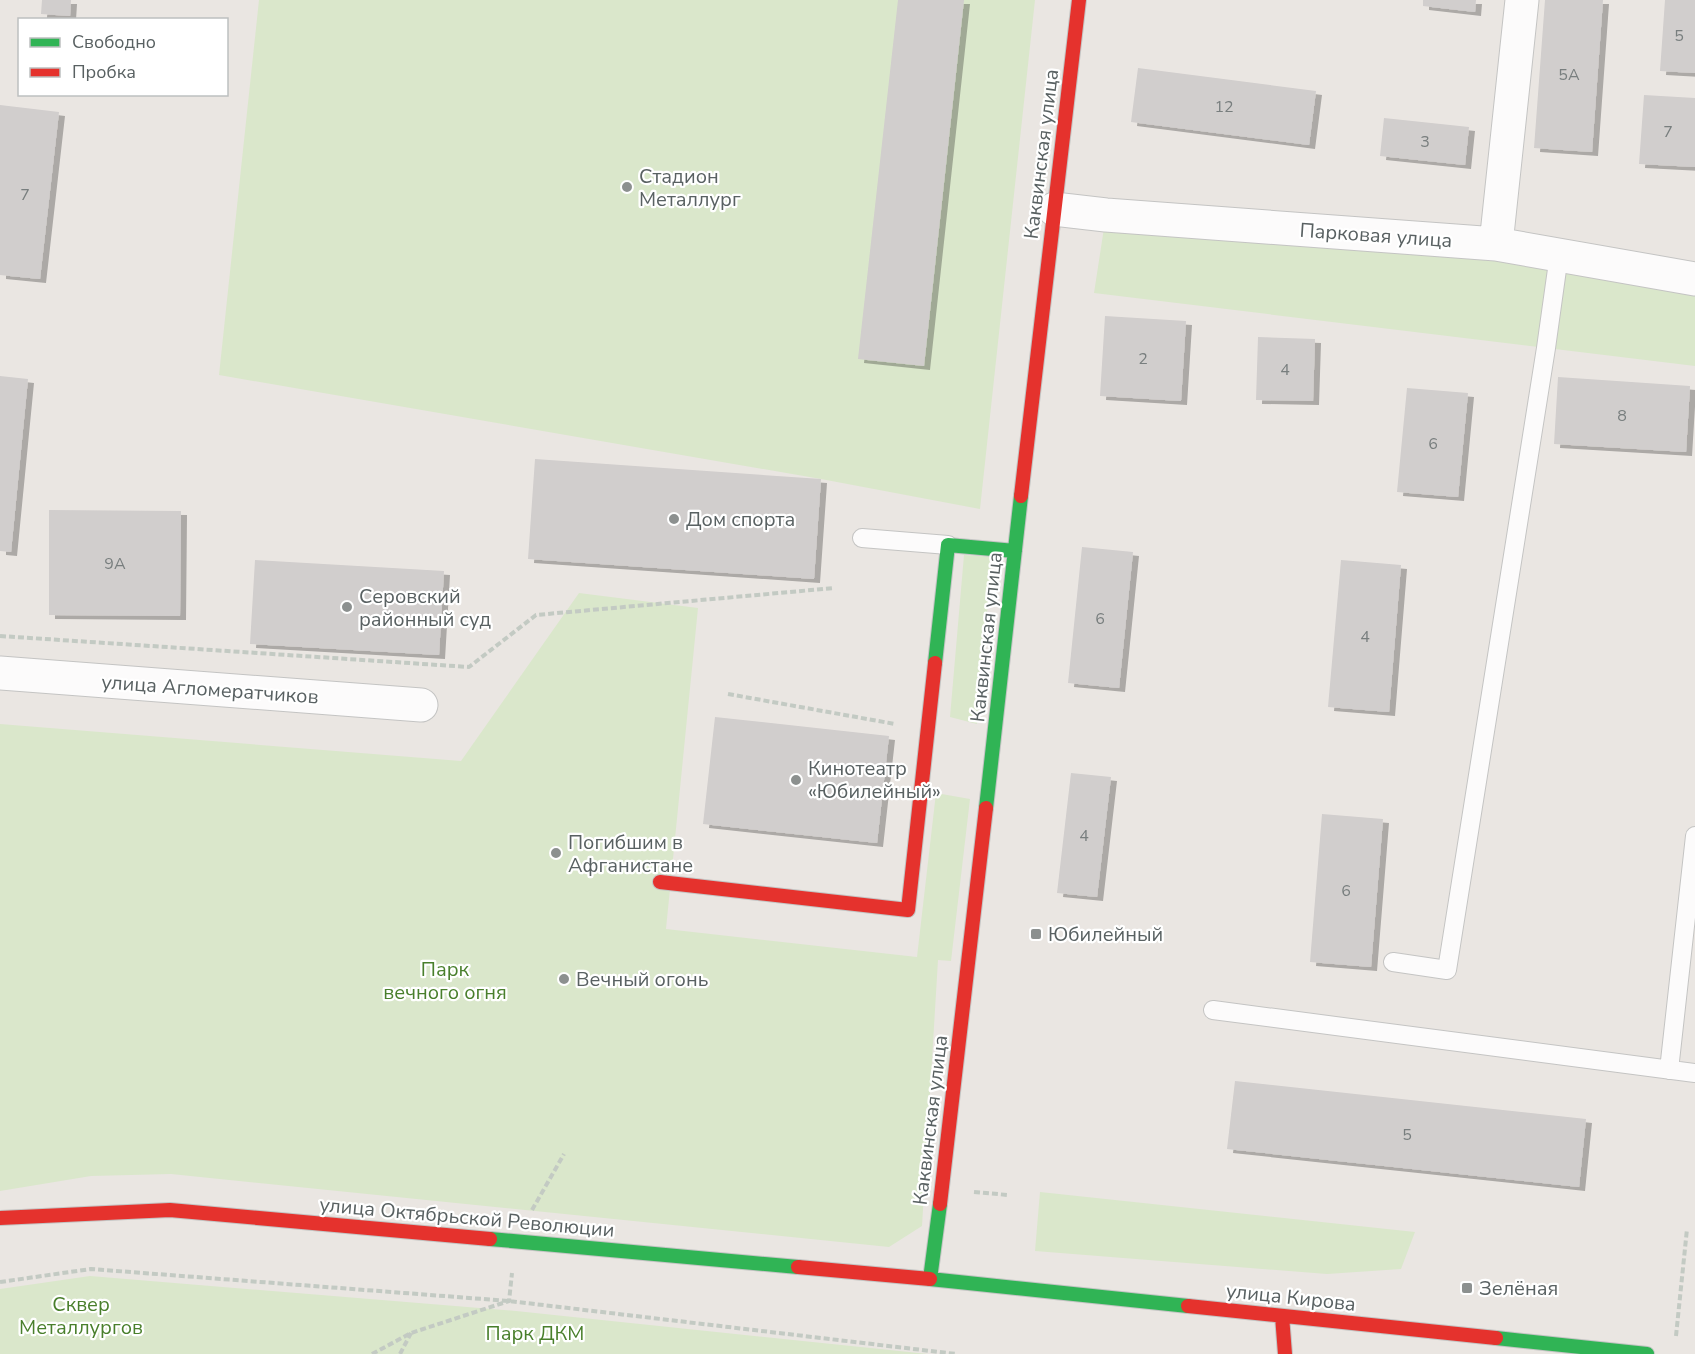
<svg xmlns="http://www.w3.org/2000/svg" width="1695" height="1354" viewBox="0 0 1695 1354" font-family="'Nunito Sans',sans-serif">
	<defs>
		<filter id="shadow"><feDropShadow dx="6" dy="4" stdDeviation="0" flood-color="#0004"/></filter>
	</defs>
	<rect width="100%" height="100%" fill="#eae6e2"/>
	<path fill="#dae7cb" d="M 259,0 L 1035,0 L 980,509 L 821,479 L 219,375 Z
		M 1106,215 L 1695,279 L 1695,366 L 1094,293 Z
		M 964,555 L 992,557 L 977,724 L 950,717 Z
		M 579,593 L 698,608 L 666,929 L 917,957 L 936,793 L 970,799 L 951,961 L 938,960 L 922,1226 L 889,1247 L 171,1174 L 91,1176 L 0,1191 L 0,724 L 461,761 Z
		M 1040,1192 L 1415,1232 L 1401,1269 L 1327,1274 L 1035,1251 Z
		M 90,1276 L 516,1311 L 928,1354 L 0,1354 L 0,1289 Z"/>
	<path fill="#d1cecd" filter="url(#shadow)" d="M 42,0 L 71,0 L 70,16 L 41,14 Z
		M 898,0 L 964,0 L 924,366 L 858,359 Z
		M 1423,0 L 1476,0 L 1475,12 L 1423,6 Z
		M 1545,0 L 1603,0 L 1592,152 L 1534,148 Z
		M 1665,0 L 1695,0 L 1695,73 L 1660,71 Z
		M 1138,68 L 1316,91 L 1309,145 L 1131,122 Z
		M 1644,95 L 1695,98 L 1695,167 L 1639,164 Z
		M 0,105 L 59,112 L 40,279 L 0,275 Z
		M 1384,118 L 1469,127 L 1465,165 L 1380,156 Z
		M 1105,316 L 1186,321 L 1181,401 L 1100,396 Z
		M 1258,337 L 1315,339 L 1313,401 L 1256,400 Z
		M 0,376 L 28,379 L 11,552 L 0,551 Z
		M 1558,377 L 1690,386 L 1686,452 L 1554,444 Z
		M 1407,388 L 1468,393 L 1458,497 L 1397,492 Z
		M 535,459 L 821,479 L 814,579 L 528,559 Z
		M 49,510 L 181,511 L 180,616 L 49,615 Z
		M 1082,547 L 1133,552 L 1119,688 L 1068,683 Z
		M 255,560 L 444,571 L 439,655 L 250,644 Z
		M 1341,560 L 1401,565 L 1389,712 L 1328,707 Z
		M 715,717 L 889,736 L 877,843 L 703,824 Z
		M 1071,773 L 1111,777 L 1097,897 L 1057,893 Z
		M 1322,814 L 1383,819 L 1371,967 L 1310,962 Z
		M 1235,1081 L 1586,1119 L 1579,1187 L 1227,1149 Z"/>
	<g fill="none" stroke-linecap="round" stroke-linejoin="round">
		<g stroke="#c4c4c3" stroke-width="20">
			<path id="lane" d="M 862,538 L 948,545
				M 1393,962 L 1447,970 L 1546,348 L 1559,255
				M 1213,1010 L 1695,1073
				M 1669,1070 L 1695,836"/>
		</g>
		<g stroke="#c4c4c3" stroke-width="35">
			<path id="street" d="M 1054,209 L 1106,215 L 1496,244 L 1695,279
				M 1496,244 L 1522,0
				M 0,673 L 421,705"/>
		</g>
		<g stroke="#c3c4c3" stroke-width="16">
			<path id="fast" d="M 935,663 L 948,545 L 1015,551
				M 986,808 L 1021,496
				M 940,1204 L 930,1279 L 1188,1306
				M 490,1239 L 798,1267
				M 1496,1338 L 1647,1354"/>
		</g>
		<g stroke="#c3c4c3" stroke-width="16">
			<path id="jam" d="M 1021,496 L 1079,0
				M 660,882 L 908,910 L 935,663
				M 940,1204 L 986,808
				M 0,1218 L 170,1210 L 490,1239
				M 798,1267 L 930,1279
				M 1188,1306 L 1496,1338
				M 1282,1316 L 1285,1354"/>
		</g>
		<path stroke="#c3cac3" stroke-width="4" stroke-dasharray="6 3" stroke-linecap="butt" d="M 0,636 L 469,667 L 536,615 L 834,588
			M 728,694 L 895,724
			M 974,1192 L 1008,1195
			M 532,1210 L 564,1154
			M 0,1282 L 91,1269 L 509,1301 L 956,1354
			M 1676,1336 L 1687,1229
			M 372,1354 L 411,1333 L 509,1301 L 512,1273
			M 400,1354 L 411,1333"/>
		<use href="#lane" stroke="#fcfbfb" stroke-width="18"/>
		<use href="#street" stroke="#fcfbfb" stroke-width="33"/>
		<use href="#fast" stroke="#30b455" stroke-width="14"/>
		<use href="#jam" stroke="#e5322d" stroke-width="14"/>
	</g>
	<g fill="#8c908f" stroke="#fff" stroke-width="2">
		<circle cx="627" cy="187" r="6"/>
		<circle cx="674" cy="519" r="6"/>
		<circle cx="347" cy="607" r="6"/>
		<circle cx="796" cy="780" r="6"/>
		<circle cx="556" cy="853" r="6"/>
		<rect x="1030" y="928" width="12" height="12" rx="3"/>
		<circle cx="564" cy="979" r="6"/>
		<rect x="1461" y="1282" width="12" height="12" rx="3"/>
	</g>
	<g text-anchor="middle" stroke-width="4.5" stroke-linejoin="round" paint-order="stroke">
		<g font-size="16" fill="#787e7e">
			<text x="1679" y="41">5</text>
			<text x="1569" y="80">5А</text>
			<text x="1224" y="112">12</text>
			<text x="1668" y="137">7</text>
			<text x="1425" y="147">3</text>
			<text x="25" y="200">7</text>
			<text x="1143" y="364">2</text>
			<text x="1285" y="375">4</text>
			<text x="1622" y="421">8</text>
			<text x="1433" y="449">6</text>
			<text x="115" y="569">9А</text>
			<text x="1100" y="624">6</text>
			<text x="1365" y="642">4</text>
			<text x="1084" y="841">4</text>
			<text x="1346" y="896">6</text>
			<text x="1407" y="1140">5</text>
		</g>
		<g font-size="20" fill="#596162" stroke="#fff">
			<text transform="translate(1041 154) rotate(-83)" y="7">Каквинская улица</text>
			<text transform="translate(1376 235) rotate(4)" y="7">Парковая улица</text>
			<text transform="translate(986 637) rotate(-84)" y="7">Каквинская улица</text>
			<text transform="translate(210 689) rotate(4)" y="7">улица Агломератчиков</text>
			<text transform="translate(930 1120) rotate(-83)" y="7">Каквинская улица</text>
			<text transform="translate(467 1217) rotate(5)" y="7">улица Октябрьской Революции</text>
			<text transform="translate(1291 1297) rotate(6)" y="7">улица Кирова</text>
		</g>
		<g font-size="20" fill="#596162" stroke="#fff" text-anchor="start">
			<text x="639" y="183">Стадион<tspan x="639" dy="23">Металлург</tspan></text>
			<text x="686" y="526">Дом спорта</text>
			<text x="359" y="603">Серовский<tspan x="359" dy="23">районный суд</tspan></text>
			<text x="808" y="775">Кинотеатр<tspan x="808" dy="23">«Юбилейный»</tspan></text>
			<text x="568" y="849">Погибшим в<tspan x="568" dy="23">Афганистане</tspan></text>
			<text x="1048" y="941">Юбилейный</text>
			<text x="576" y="986">Вечный огонь</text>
			<text x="1479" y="1295">Зелёная</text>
		</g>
		<g font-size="20" fill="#497f2c" stroke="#fff">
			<text x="445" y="976">Парк<tspan x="445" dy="23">вечного огня</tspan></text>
			<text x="81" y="1311">Сквер<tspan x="81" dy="23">Металлургов</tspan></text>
			<text x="535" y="1340">Парк ДКМ</text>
		</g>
	</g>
	<rect x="18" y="18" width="210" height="78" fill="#ffffff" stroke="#bdc0c0" stroke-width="1.5"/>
	<rect x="30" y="38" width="30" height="9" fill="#30b455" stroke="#bdc0c0" stroke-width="1.5"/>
	<text x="72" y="48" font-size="18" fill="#596162">Свободно</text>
	<rect x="30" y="68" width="30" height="9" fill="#e5322d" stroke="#bdc0c0" stroke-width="1.5"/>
	<text x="72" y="78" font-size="18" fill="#596162">Пробка</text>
</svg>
